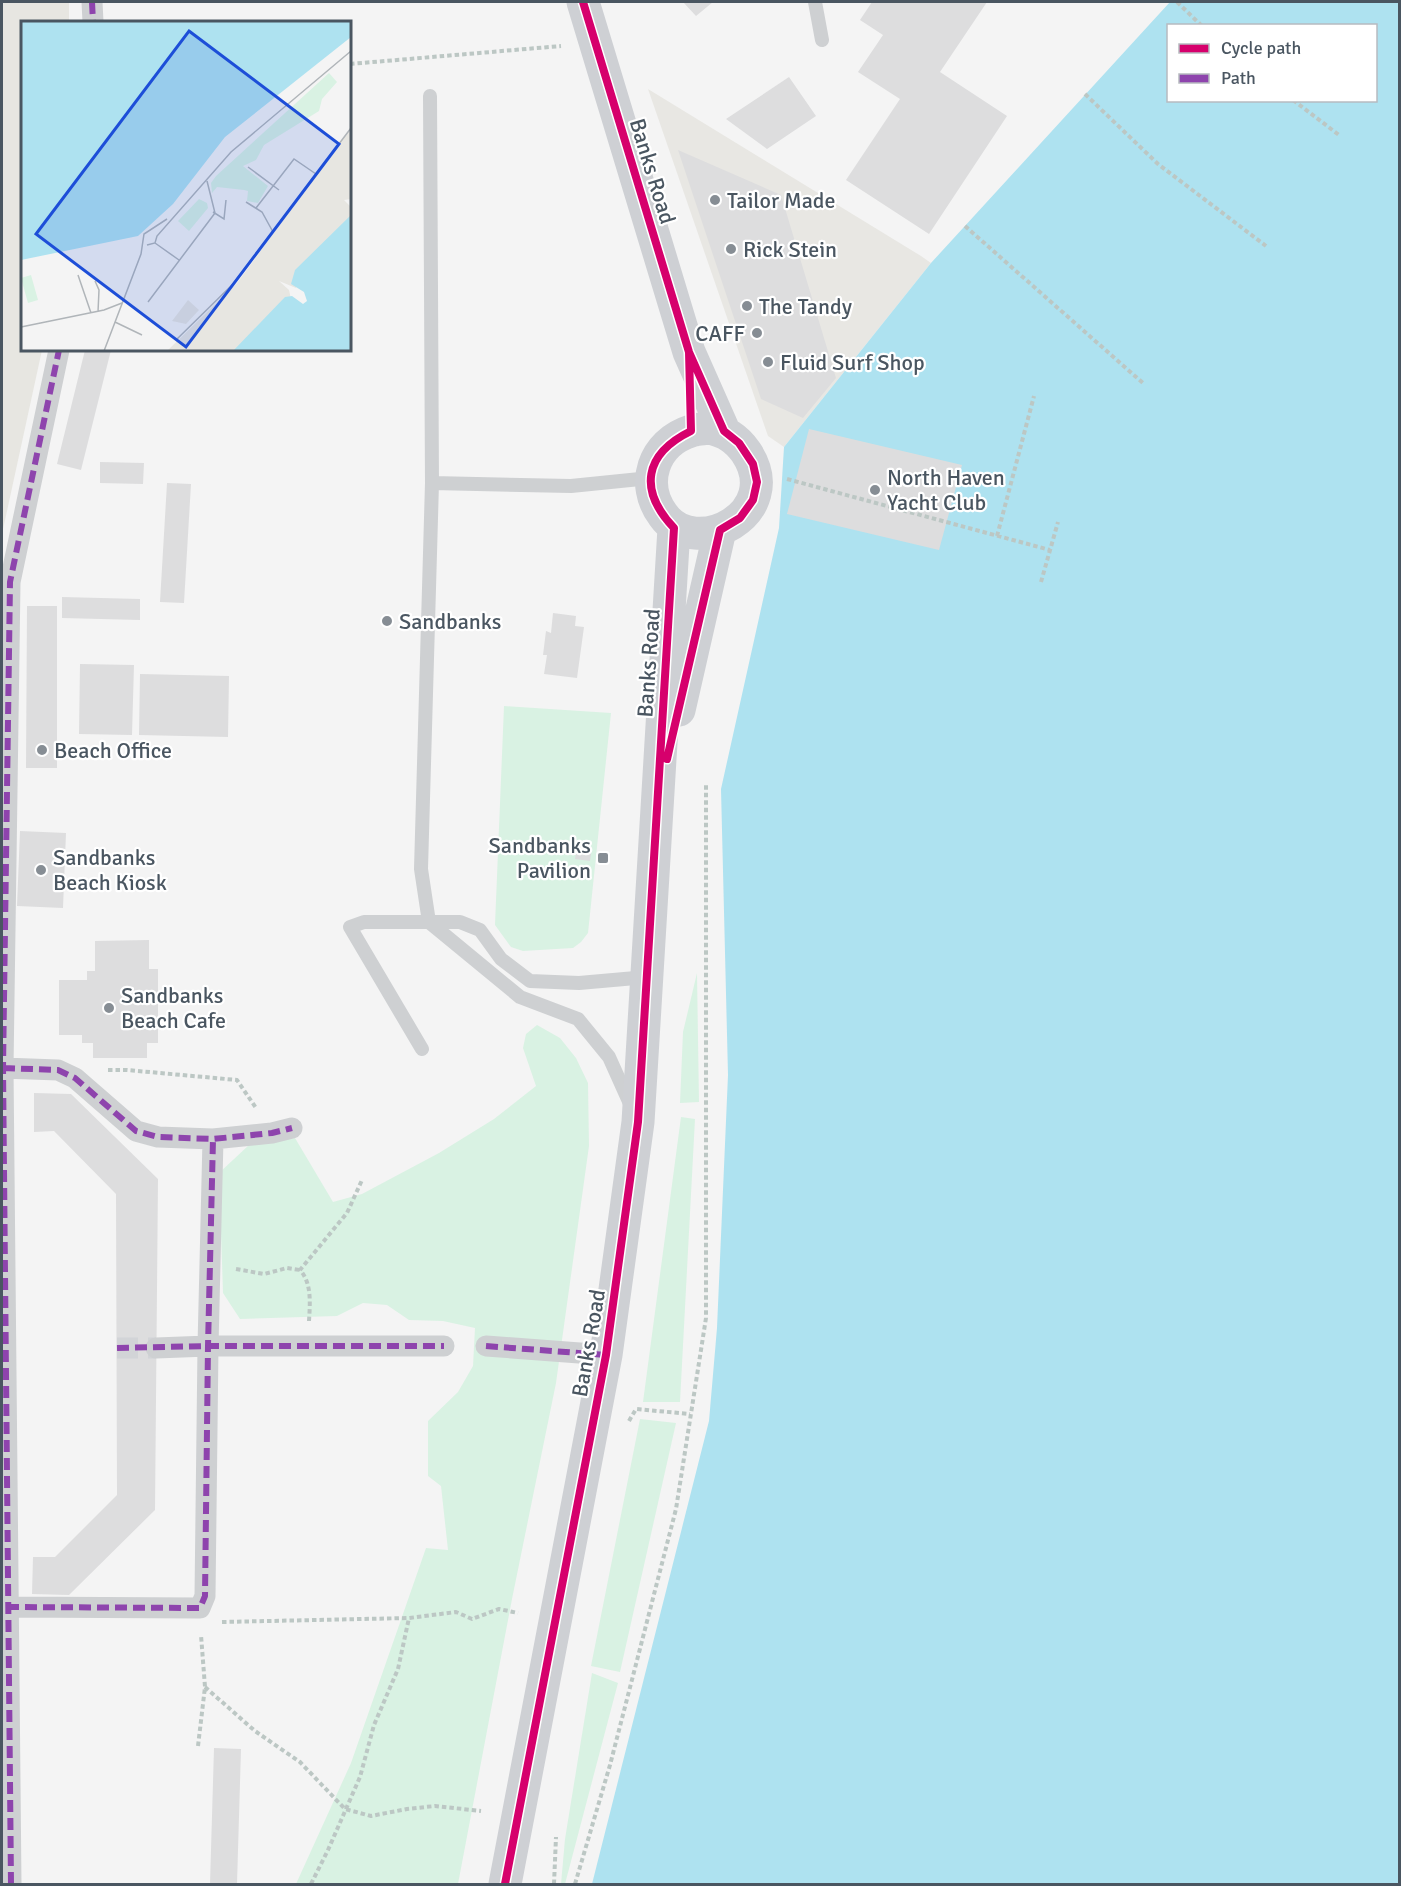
<svg xmlns="http://www.w3.org/2000/svg" width="1401" height="1886" viewBox="0 0 1401 1886" font-family="Signika,sans-serif">
	<rect width="100%" height="100%" fill="#f4f4f4"/>
	<path fill="#e8e7e3" d="M 648,89 L 921,256 L 931,263 L 784,447 L 768,436 Z"/>
	<path fill="#d9f2e3" d="M 504,706 L 611,713 L 588,933 L 581,942 L 573,948 L 523,951 L 511,947 L 495,925 Z
		M 697,973 L 699,1102 L 680,1103 L 683,1032 Z
		M 537,1025 L 560,1038 L 576,1058 L 588,1083 L 589,1146 L 556,1383 L 512,1599 L 458,1884 L 296,1884 L 351,1763 L 426,1548 L 448,1550 L 441,1486 L 428,1476 L 428,1421 L 458,1392 L 473,1366 L 475,1328 L 443,1321 L 409,1320 L 387,1305 L 363,1303 L 337,1316 L 240,1319 L 223,1293 L 219,1173 L 249,1145 L 295,1138 L 333,1202 L 362,1194 L 439,1153 L 494,1119 L 536,1086 L 523,1048 L 526,1034 Z
		M 681,1117 L 695,1119 L 680,1402 L 643,1402 Z
		M 640,1419 L 676,1423 L 620,1672 L 591,1666 Z
		M 592,1673 L 618,1683 L 565,1884 L 561,1884 L 565,1839 Z"/>
	<path fill="#e7e6e1" d="M 2,2 L 69,2 L 69,22 L 22,22 L 22,350 L 42,350 L 2,534 Z"/>
	<path fill="#aee2f0" fill-rule="evenodd" d="M 1170,2 L 1399,2 L 1399,1884 L 592,1884 L 709,1421 L 717,1328 L 728,1075 L 721,789 L 779,528 L 784,447 L 931,263 ZM 1168,26 L 1376,26 L 1376,100 L 1168,100 Z"/>
	<path fill="#ddddde" d="M 683,2 L 713,2 L 696,16 Z
		M 872,2 L 987,2 L 940,72 L 1007,116 L 929,234 L 846,180 L 900,99 L 858,72 L 883,35 L 860,20 Z
		M 789,77 L 816,116 L 767,149 L 726,119 Z
		M 678,150 L 781,195 L 836,378 L 803,418 L 761,399 Z
		M 85,350 L 111,350 L 81,470 L 57,464 Z
		M 809,429 L 962,465 L 939,550 L 787,514 Z
		M 100,462 L 144,463 L 143,484 L 100,483 Z
		M 167,483 L 191,484 L 184,603 L 160,602 Z
		M 62,597 L 140,599 L 140,620 L 62,618 Z
		M 27,606 L 57,606 L 57,768 L 26,768 Z
		M 553,613 L 576,616 L 575,626 L 584,627 L 577,678 L 544,674 L 547,655 L 543,655 L 546,631 L 551,633 Z
		M 80,664 L 134,665 L 132,735 L 79,734 Z
		M 140,674 L 229,676 L 228,737 L 139,735 Z
		M 20,831 L 66,833 L 63,908 L 17,906 Z
		M 577,846 L 592,847 L 590,861 L 575,859 Z
		M 149,940 L 149,969 L 158,969 L 158,1043 L 147,1043 L 147,1058 L 93,1058 L 93,1043 L 82,1043 L 82,1035 L 59,1035 L 59,980 L 87,980 L 87,971 L 95,971 L 95,941 Z
		M 34,1093 L 71,1094 L 158,1179 L 155,1510 L 69,1595 L 32,1594 L 33,1557 L 55,1557 L 117,1495 L 116,1194 L 54,1131 L 34,1132 Z
		M 214,1748 L 241,1749 L 237,1884 L 210,1884 Z"/>
	<g fill="none" stroke-linecap="round" stroke-linejoin="round">
		<path stroke="#d2d4d7" stroke-width="21" stroke-dasharray="21 10" stroke-linecap="butt" d="M 117,1348 L 156,1348"/>
		<path stroke="#bcc7c4" stroke-width="4" stroke-dasharray="4.5 3" stroke-linecap="butt" d="M 1177,2 L 1202,26
			M 350,64 L 561,46
			M 1085,94 L 1158,164 L 1266,246
			M 1293,100 L 1339,135
			M 965,226 L 1144,384
			M 787,479 L 1050,550
			M 997,536 L 1034,396
			M 1041,582 L 1058,522
			M 108,1070 L 127,1070 L 237,1080 L 256,1108
			M 236,1269 L 264,1274 L 287,1268 L 300,1270
			M 309,1321 C 310,1304 312,1283 300,1270 L 347,1213 L 362,1180
			M 629,1421 L 636,1409 L 690,1414
			M 222,1622 L 409,1618 L 456,1612 L 472,1619 L 499,1609 L 518,1613
			M 205,1687 L 255,1731 L 300,1762 L 345,1809 L 371,1816 L 407,1809 L 435,1806 L 481,1811
			M 198,1746 L 205,1687 L 201,1635
			M 311,1884 L 328,1850 L 360,1777 L 374,1725 L 398,1669 L 409,1618
			M 554,1884 L 556,1837
			M 575,1884 L 610,1765 L 676,1509 L 706,1318 L 706,783"/>
		<path stroke="#ced0d2" stroke-width="14" d="M 815,2 L 822,40
			M 430,96 L 432,483 L 421,869 L 429,922 L 520,997 L 578,1019 L 609,1057 L 631,1106
			M 432,483 L 571,486 L 650,478
			M 422,1049 L 350,927 L 364,922 L 460,922 L 480,930 L 501,959 L 530,981 L 579,983 L 647,977"/>
		<path stroke="#ced0d2" stroke-width="21" d="M 92,2 L 93,22
			M 3,1068 L 58,1070 L 75,1078 L 136,1131 L 158,1137 L 213,1139 L 272,1133 L 292,1128
			M 486,1346 L 606,1355
			M 156,1348 L 208,1346 L 444,1346
			M 7,1607 L 200,1608 L 205,1596 L 208,1346 L 213,1139
			M 11,1884 L 3,1068 L 10,582 L 59,350"/>
		<path stroke="#ced0d4" stroke-width="33" d="M 583,2 L 689,352 L 724,431
			M 709,428 C 726,432 736,438 746,452 C 787,513 695,561 663,515 C 640,484 653,443 691,431 C 696,429 703,429 709,428 Z
			M 679,710 L 720,530
			M 505,1884 L 606,1355 L 638,1122 L 674,528"/>
		<path stroke="#8e44ad" stroke-width="6" stroke-dasharray="12 6" stroke-linecap="butt" d="M 92,2 L 93,22
			M 3,1068 L 58,1070 L 75,1078 L 136,1131 L 158,1137 L 213,1139 L 272,1133 L 292,1128
			M 486,1346 L 606,1355
			M 117,1348 L 208,1346 L 444,1346
			M 7,1607 L 200,1608 L 205,1596 L 208,1346 L 213,1139
			M 11,1884 L 3,1068 L 10,582 L 59,350"/>
		<g stroke="#fff" stroke-width="11">
			<path id="cycleway" d="M 583,2 L 689,352 L 724,431 L 739,443 L 753,464 L 757,482 L 753,500 L 740,518 L 720,530 L 667,759
				M 505,1884 L 606,1355 L 638,1122 L 674,528 C 638,490 644,454 691,431 L 689,352"/>
		</g>
		<use href="#cycleway" stroke="#d6006c" stroke-width="8"/>
	</g>
	<g fill="#868d94" stroke="#fff" stroke-width="2">
		<circle cx="715" cy="200" r="6"/>
		<circle cx="731" cy="249" r="6"/>
		<circle cx="747" cy="306" r="6"/>
		<circle cx="757" cy="333" r="6"/>
		<circle cx="768" cy="362" r="6"/>
		<circle cx="875" cy="490" r="6"/>
		<circle cx="387" cy="621" r="6"/>
		<circle cx="42" cy="750" r="6"/>
		<rect x="597" y="852" width="12" height="12" rx="3"/>
		<circle cx="41" cy="870" r="6"/>
		<circle cx="109" cy="1008" r="6"/>
	</g>
	<g text-anchor="middle" stroke-width="4.5" stroke-linejoin="round" paint-order="stroke">
		<g font-size="22" fill="#4a5661" stroke="#fff">
			<text transform="translate(653 171) rotate(73)" y="8">Banks Road</text>
			<text transform="translate(648 663) rotate(-86)" y="8">Banks Road</text>
			<text transform="translate(588 1343) rotate(-80)" y="8">Banks Road</text>
		</g>
		<g font-size="22" fill="#4a5661" stroke="#fff" text-anchor="start">
			<text x="727" y="208">Tailor Made</text>
			<text x="743" y="257">Rick Stein</text>
			<text x="759" y="314">The Tandy</text>
			<text x="745" y="341" text-anchor="end">CAFF</text>
			<text x="780" y="370">Fluid Surf Shop</text>
			<text x="887" y="485">North Haven<tspan x="887" dy="25">Yacht Club</tspan></text>
			<text x="399" y="629">Sandbanks</text>
			<text x="54" y="758">Beach Office</text>
			<text x="591" y="853" text-anchor="end">Sandbanks<tspan x="591" dy="25">Pavilion</tspan></text>
			<text x="53" y="865">Sandbanks<tspan x="53" dy="25">Beach Kiosk</tspan></text>
			<text x="121" y="1003">Sandbanks<tspan x="121" dy="25">Beach Cafe</tspan></text>
		</g>
	</g>
	<g transform="translate(21 21)">
		<rect width="330" height="330" fill="#f4f4f4"/>
		<path d="M 308,52 L 316,61 L 301,78 L 298,90 L 243,124 L 235,139 L 222,145 L 247,165 L 237,182 L 226,180 L 227,170 L 223,169 L 196,166 L 191,172 L 190,162 L 195,155 ZM 178,178 L 186,182 L 187,187 L 168,210 L 157,200 ZM 10,254 L 17,279 L 7,282 L 0,257 Z" fill="#d9f2e3"/>
		<path d="M 330,107 L 330,178 L 323,179 L 330,186 L 330,200 L 278,257 L 275,267 L 258,260 L 268,269 L 270,278 L 224,330 L 146,330 L 216,262 ZM 167,279 L 178,289 L 165,303 L 151,300 Z" fill="#e7e6e1"/>
		<path d="M 0,0 L 330,0 L 330,16 L 204,116 L 152,183 L 117,215 L 0,239 ZM 330,194 L 330,330 L 212,330 L 264,276 L 271,275 L 282,283 L 286,280 L 283,271 L 270,263 L 274,249 Z" fill="#aee2f0"/>
		<path fill="none" stroke="#b0b5b9" stroke-width="1.5" d="M 227,146 L 258,169M 225,181 L 241,191 L 252,211M 235,187 L 273,138 L 295,153M 192,191 L 203,198 L 205,179M 134,222 L 158,239M 126,224 L 134,222 L 136,215 L 210,131 L 330,30M 57,254 L 70,292M 74,260 L 78,269 L 77,291M 127,281 L 194,192 L 186,160M 94,301 L 121,314M 0,306 L 83,289 L 101,282M 155,319 L 212,263 L 330,107M 83,330 L 120,233 L 123,213 L 146,198"/>
		<path fill="#1d4ed8" fill-opacity="0.15" stroke="#1d4ed8" stroke-width="3" d="M 168,10 L 318,123 L 165,326 L 15,213 Z"/>
		<rect width="330" height="330" fill="none" stroke="#4a5661" stroke-width="3"/>
	</g>
	<rect width="1401" height="1886" fill="none" stroke="#4a5661" stroke-width="6"/>
	<rect x="1167" y="24" width="210" height="78" fill="#ffffff" stroke="#b7bbc0" stroke-width="1.5"/>
	<rect x="1179" y="44" width="30" height="9" fill="#d6006c" stroke="#b7bbc0" stroke-width="1.5"/>
	<text x="1221" y="54" font-size="18" fill="#4a5661">Cycle path</text>
	<rect x="1179" y="74" width="30" height="9" fill="#8e44ad" stroke="#b7bbc0" stroke-width="1.5"/>
	<text x="1221" y="84" font-size="18" fill="#4a5661">Path</text>
</svg>
